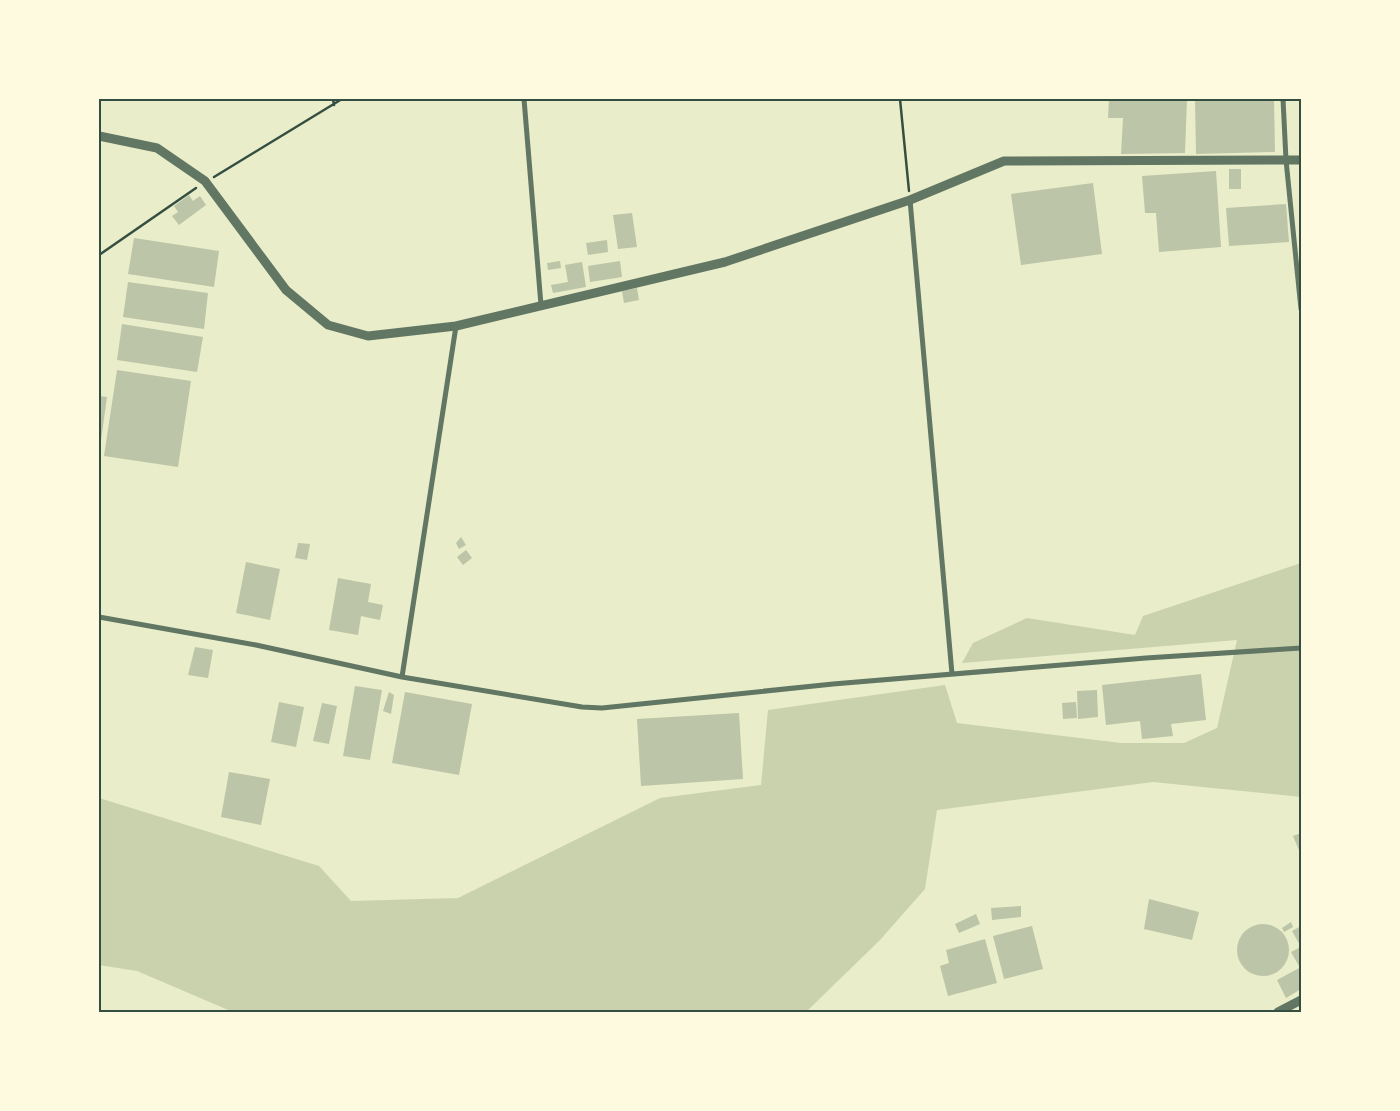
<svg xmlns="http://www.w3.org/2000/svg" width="1400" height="1111" viewBox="0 0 1400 1111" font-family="'Work Sans',sans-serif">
	<rect width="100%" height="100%" fill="#e9edc9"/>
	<path fill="#cad2ad" d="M 1301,563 L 1301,797 L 1153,782 L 937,810 L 925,889 L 880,940 L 806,1012 L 233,1012 L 137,971 L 99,965 L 99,798 L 319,866 L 351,901 L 458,898 L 660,798 L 761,785 L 768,710 L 945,685 L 957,723 L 1121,743 L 1184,743 L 1217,728 L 1237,640 L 962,663 L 973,643 L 1027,618 L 1135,635 L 1143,616 Z"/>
	<path fill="#bcc5a7" d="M 1109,99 L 1187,99 L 1185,153 L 1121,154 L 1123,118 L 1108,118 Z
		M 1195,99 L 1274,99 L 1275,152 L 1196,154 Z
		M 1229,169 L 1241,169 L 1241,189 L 1229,189 Z
		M 1216,171 L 1221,247 L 1159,252 L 1156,213 L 1145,213 L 1142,176 Z
		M 1093,183 L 1102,254 L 1021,265 L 1011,194 Z
		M 189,195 L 193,201 L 200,196 L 206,205 L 179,225 L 172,216 L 178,212 L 174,206 Z
		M 1286,204 L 1289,242 L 1229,246 L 1226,208 Z
		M 632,213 L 637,247 L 618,249 L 613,215 Z
		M 134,238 L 219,251 L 214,287 L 128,274 Z
		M 607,240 L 608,252 L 588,255 L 586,243 Z
		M 560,261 L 561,268 L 548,270 L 547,263 Z
		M 620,261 L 622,277 L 590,282 L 588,266 Z
		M 582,262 L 586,287 L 553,293 L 551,285 L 568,282 L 565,265 Z
		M 128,282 L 208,293 L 204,329 L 123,317 Z
		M 637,288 L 639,300 L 624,303 L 622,291 Z
		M 122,324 L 203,337 L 197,372 L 117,360 Z
		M 117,370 L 191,381 L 178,467 L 104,456 Z
		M 99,396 L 107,397 L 100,448 L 99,447 Z
		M 461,537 L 466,545 L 459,549 L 456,543 Z
		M 298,543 L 310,544 L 307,560 L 295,558 Z
		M 466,550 L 472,558 L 463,565 L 457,557 Z
		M 246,562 L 280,569 L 270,620 L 236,613 Z
		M 338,578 L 371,584 L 368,602 L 383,605 L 380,620 L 361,616 L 358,635 L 329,630 Z
		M 195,647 L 213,650 L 208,678 L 188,675 Z
		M 1201,674 L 1206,720 L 1171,724 L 1173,736 L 1142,739 L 1140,721 L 1106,725 L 1102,685 Z
		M 355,686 L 382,690 L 370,760 L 343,756 Z
		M 1097,690 L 1098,717 L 1078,719 L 1077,691 Z
		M 389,692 L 394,695 L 391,714 L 383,711 Z
		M 405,692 L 472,704 L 459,775 L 392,763 Z
		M 279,702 L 304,707 L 296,747 L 271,742 Z
		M 1076,702 L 1077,718 L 1063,719 L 1062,703 Z
		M 322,703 L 337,706 L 329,744 L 313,741 Z
		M 739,713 L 743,779 L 641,786 L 637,719 Z
		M 229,772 L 270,779 L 261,825 L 221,817 Z
		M 1301,833 L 1301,855 L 1293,836 Z
		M 1149,899 L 1199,912 L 1192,940 L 1144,929 Z
		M 1021,906 L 1021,917 L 992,920 L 991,908 Z
		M 976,914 L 980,924 L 959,933 L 955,924 Z
		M 1291,922 L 1293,927 L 1284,932 L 1282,928 Z
		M1237 950a26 26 0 1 1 52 0a26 26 0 1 1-52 0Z
		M 1032,926 L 1043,969 L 1004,979 L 993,936 Z
		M 1301,926 L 1301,947 L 1292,931 Z
		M 985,939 L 997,983 L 948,996 L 940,966 L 949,963 L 946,950 Z
		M 1299,948 L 1301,952 L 1301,965 L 1299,966 L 1291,952 Z
		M 1301,967 L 1301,989 L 1286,998 L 1277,980 Z"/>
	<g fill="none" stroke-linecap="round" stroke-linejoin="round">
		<path stroke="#344e41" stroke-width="2.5" d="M 333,99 L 334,105
			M 900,99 L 909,191
			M 214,177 L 342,99
			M 99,255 L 196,188"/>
		<path stroke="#617663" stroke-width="5" d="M 524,99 L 541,305
			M 1283,99 L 1286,160 L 1301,309
			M 910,200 L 952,674
			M 99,617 L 256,645 L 402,677 L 582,707 L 602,708 L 833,684 L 1146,658 L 1301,648
			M 402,677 L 456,326"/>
		<path stroke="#617663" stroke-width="9" d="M 99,136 L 157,148 L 205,181 L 286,290 L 328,325 L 368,336 L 456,326 L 725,262 L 910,200 L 1004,161 L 1301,160
			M 1278,1012 L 1301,1000"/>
	</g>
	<rect width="1400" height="1111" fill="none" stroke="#fefae0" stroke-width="200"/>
	<rect x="100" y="100" width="1200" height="911" fill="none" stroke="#344e41" stroke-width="2"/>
</svg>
